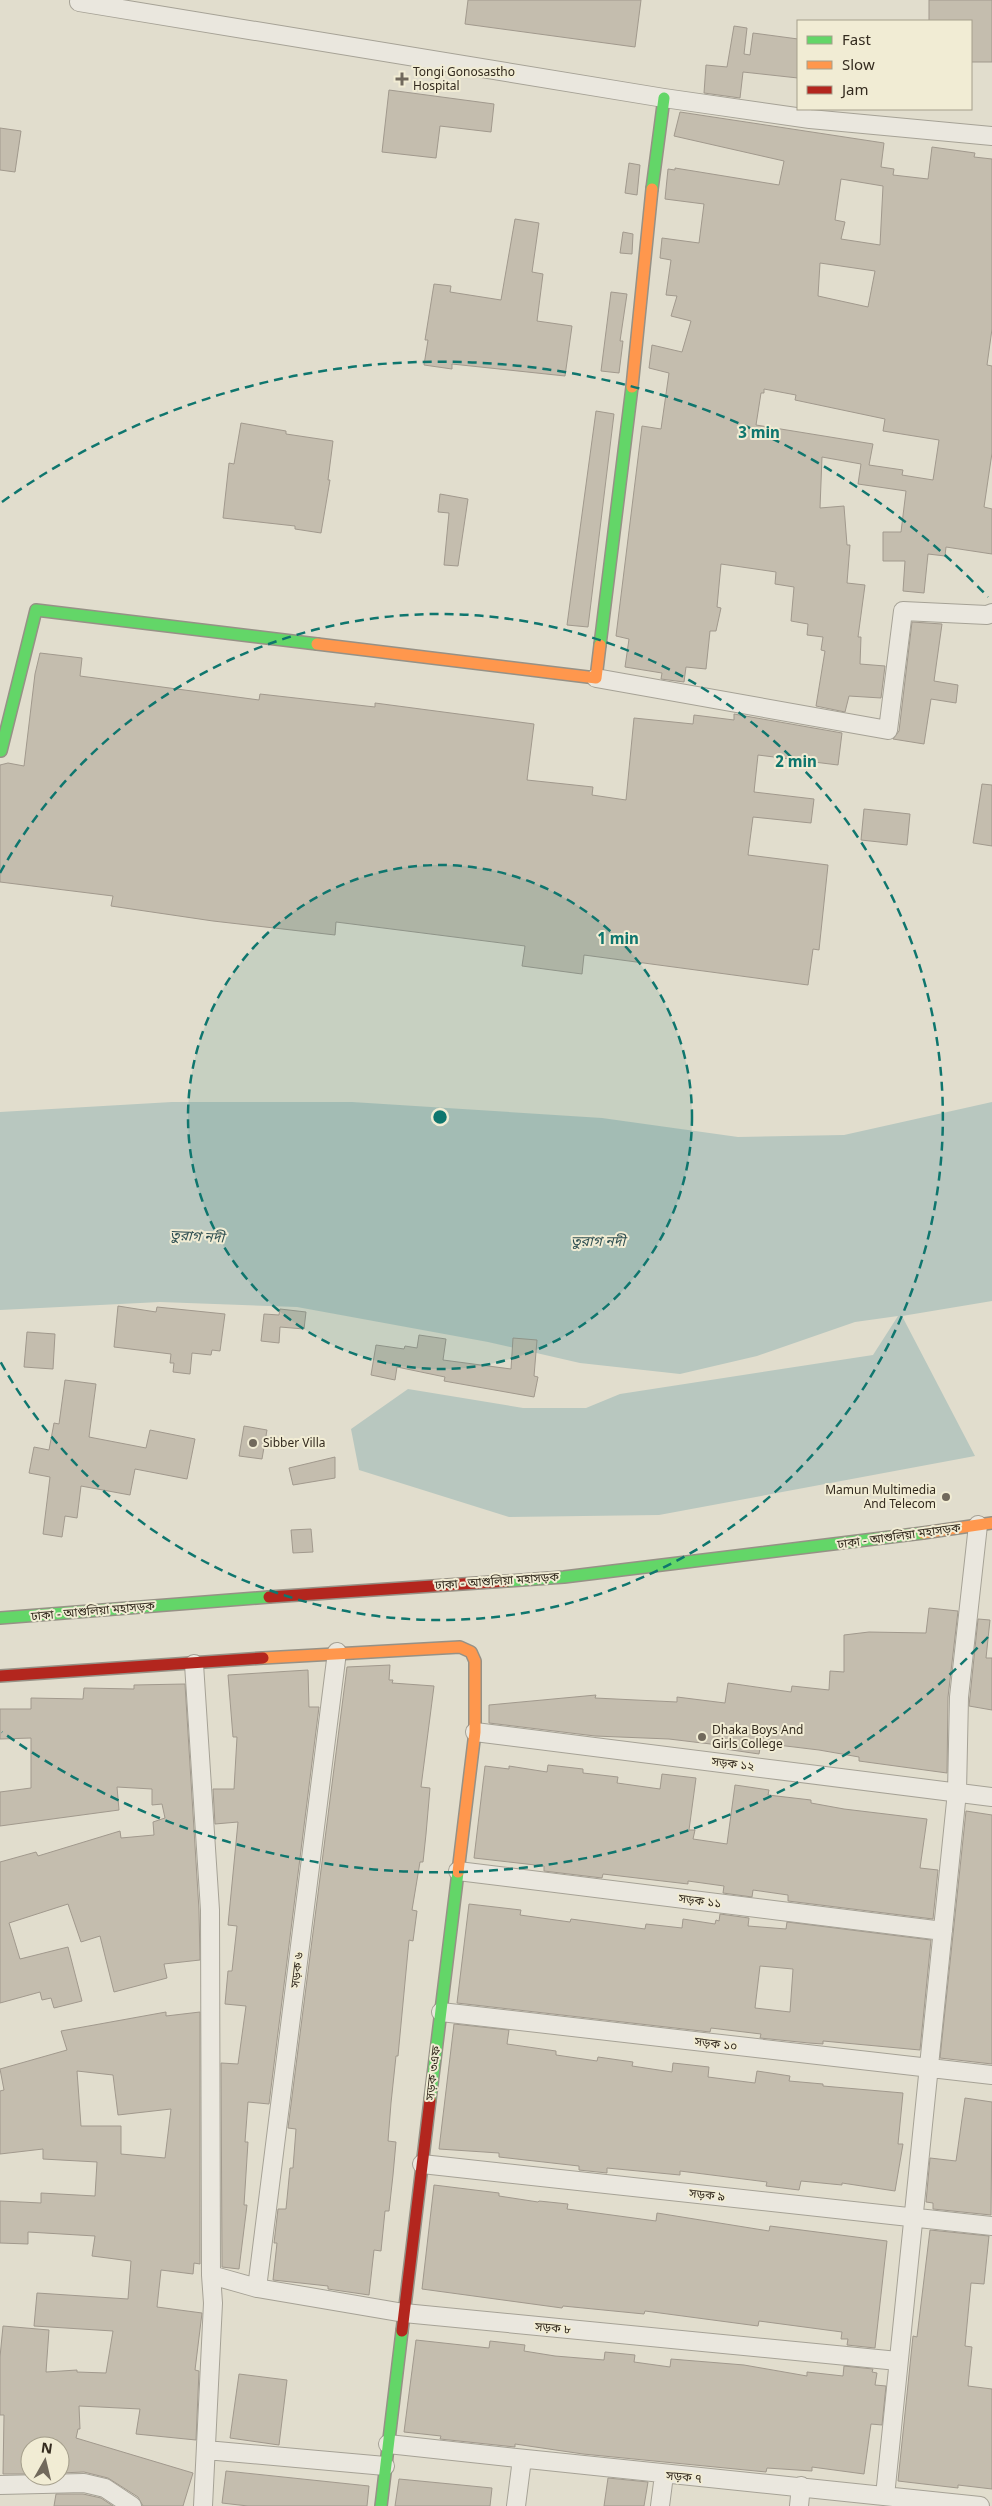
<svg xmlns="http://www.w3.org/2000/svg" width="992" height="2506" viewBox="0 0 992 2506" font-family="Georgia,'Noto Sans Bengali',serif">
	<rect width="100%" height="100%" fill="#e1ddcd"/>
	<path fill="#b8c7bf" d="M 172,1102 L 352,1102 L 602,1118 L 738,1137 L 844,1135 L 992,1102 L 992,1301 L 902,1316 L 975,1456 L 659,1515 L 509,1517 L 359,1470 L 351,1429 L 408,1389 L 523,1408 L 586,1408 L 620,1394 L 873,1355 L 898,1316 L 855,1322 L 757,1356 L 680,1374 L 580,1363 L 488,1342 L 297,1307 L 160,1302 L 0,1310 L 0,1112 Z"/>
	<path fill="#c4bdae" stroke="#a1998d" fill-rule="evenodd" d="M 468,0 L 641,0 L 635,47 L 465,24 Z
		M 929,0 L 992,0 L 992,62 L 971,62 L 971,21 L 929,21 Z
		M 734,26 L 747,28 L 744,54 L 750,55 L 753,33 L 798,39 L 798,78 L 743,72 L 740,98 L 704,93 L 706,65 L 727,67 Z
		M 389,90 L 494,104 L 491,132 L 440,126 L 436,158 L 382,152 Z
		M 680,112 L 884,143 L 881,167 L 894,169 L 893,175 L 928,179 L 932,147 L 975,153 L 974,157 L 992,159 L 992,329 L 987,365 L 992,366 L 992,453 L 984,507 L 992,509 L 992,554 L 946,547 L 945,556 L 928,554 L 924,593 L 903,591 L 905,561 L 883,561 L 883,532 L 901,532 L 906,491 L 858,484 L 861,464 L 822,457 L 820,508 L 844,506 L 847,545 L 850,545 L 847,583 L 865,585 L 858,637 L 861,637 L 860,664 L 885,666 L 881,698 L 849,696 L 845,712 L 816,706 L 825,651 L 821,650 L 823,637 L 807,635 L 808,624 L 791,621 L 794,587 L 775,584 L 776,572 L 721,564 L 717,607 L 721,608 L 716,631 L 710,631 L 706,669 L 686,667 L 684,682 L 661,679 L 662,673 L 625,667 L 629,639 L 616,636 L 642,426 L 661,429 L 669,373 L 649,368 L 652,345 L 682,352 L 691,321 L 671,316 L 677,296 L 666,295 L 671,260 L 660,258 L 662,238 L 699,243 L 704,204 L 665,199 L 668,169 L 675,170 L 675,168 L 779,185 L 784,161 L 674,136 ZM 841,179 L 883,186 L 880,245 L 841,239 L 845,222 L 835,220 ZM 820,263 L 875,271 L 868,307 L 818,296 ZM 764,389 L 796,395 L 795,400 L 885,419 L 883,431 L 939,440 L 933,480 L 902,475 L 903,470 L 869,465 L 873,444 L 756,425 L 761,393 L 764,393 Z
		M 0,128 L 21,131 L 15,172 L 0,170 Z
		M 629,163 L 640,165 L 637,195 L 625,193 Z
		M 515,219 L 539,223 L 532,272 L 543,274 L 537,321 L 572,326 L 565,376 L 452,364 L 452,369 L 424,365 L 428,340 L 425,340 L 434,284 L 451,286 L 450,292 L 501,300 Z
		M 623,232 L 633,234 L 632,254 L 620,253 Z
		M 611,292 L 627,294 L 620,341 L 623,341 L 619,373 L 601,371 Z
		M 596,411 L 614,414 L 588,627 L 567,625 Z
		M 241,423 L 286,431 L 286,434 L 333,441 L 328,480 L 330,480 L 321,533 L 295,529 L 295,526 L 223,518 L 229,463 L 234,464 Z
		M 440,494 L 468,499 L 458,566 L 444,565 L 449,513 L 438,512 Z
		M 912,622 L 942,624 L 934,681 L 958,685 L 956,703 L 931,699 L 924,744 L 893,739 L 899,731 Z
		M 40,653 L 82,658 L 80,676 L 259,700 L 260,694 L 375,707 L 375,703 L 534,724 L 527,780 L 593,787 L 592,795 L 626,800 L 634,718 L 693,724 L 694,715 L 734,720 L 734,714 L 842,733 L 838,765 L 758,755 L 754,792 L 814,799 L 811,823 L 753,817 L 748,855 L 828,865 L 819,950 L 813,949 L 808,985 L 584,955 L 582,974 L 522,966 L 525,946 L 336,922 L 335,935 L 213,921 L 111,906 L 113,896 L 0,882 L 0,765 L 8,763 L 24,766 L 35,674 Z
		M 982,784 L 992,785 L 992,846 L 973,843 Z
		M 864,809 L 910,814 L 907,845 L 861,840 Z
		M 118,1306 L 156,1312 L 157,1307 L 225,1314 L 220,1351 L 212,1350 L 211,1355 L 192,1353 L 190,1374 L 173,1372 L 174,1363 L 170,1363 L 171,1354 L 114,1347 Z
		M 280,1309 L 306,1312 L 304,1329 L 280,1327 L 279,1343 L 261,1341 L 264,1314 L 279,1315 Z
		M 27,1332 L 55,1334 L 53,1369 L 24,1367 Z
		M 419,1335 L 446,1339 L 443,1360 L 511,1369 L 513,1338 L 537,1340 L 534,1376 L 538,1377 L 534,1397 L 444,1381 L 445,1377 L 397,1367 L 395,1380 L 371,1375 L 376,1345 L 404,1349 L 405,1346 L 417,1348 Z
		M 65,1380 L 96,1384 L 89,1437 L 146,1448 L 150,1430 L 195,1439 L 187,1479 L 135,1469 L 130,1495 L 81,1486 L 77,1518 L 65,1516 L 62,1537 L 43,1534 L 50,1477 L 29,1473 L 34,1447 L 49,1450 L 54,1423 L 59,1424 Z
		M 244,1426 L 267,1430 L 262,1459 L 239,1456 Z
		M 335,1457 L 335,1478 L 293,1485 L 289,1468 Z
		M 311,1529 L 313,1552 L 293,1553 L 291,1530 Z
		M 929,1608 L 958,1611 L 948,1697 L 947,1773 L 859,1761 L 859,1757 L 819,1750 L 761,1743 L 759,1754 L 718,1748 L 719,1745 L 669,1739 L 595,1736 L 489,1723 L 489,1705 L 596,1695 L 595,1698 L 677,1702 L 677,1697 L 725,1703 L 728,1683 L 791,1692 L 792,1686 L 829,1690 L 830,1671 L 844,1672 L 844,1635 L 869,1632 L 926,1633 Z
		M 978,1619 L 990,1620 L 986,1658 L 992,1658 L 992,1710 L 969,1706 Z
		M 390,1665 L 389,1680 L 393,1680 L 392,1683 L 434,1686 L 421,1787 L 430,1788 L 426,1834 L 423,1862 L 420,1862 L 412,1910 L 417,1911 L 413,1941 L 409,1940 L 398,2056 L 396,2056 L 391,2103 L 388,2141 L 396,2142 L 393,2175 L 389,2211 L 385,2211 L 381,2251 L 374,2250 L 369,2295 L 328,2289 L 328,2286 L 273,2280 L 277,2243 L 274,2243 L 278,2209 L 286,2209 L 290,2168 L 293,2168 L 296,2129 L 288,2128 L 347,1667 Z
		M 308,1670 L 309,1707 L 319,1707 L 269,2104 L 248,2102 L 245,2142 L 248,2142 L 244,2205 L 247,2205 L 239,2269 L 222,2267 L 221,2063 L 238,2064 L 246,2006 L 225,2004 L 228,1971 L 232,1971 L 237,1926 L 228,1925 L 238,1822 L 215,1824 L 213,1789 L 234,1789 L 237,1737 L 233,1737 L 228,1675 Z
		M 185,1684 L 199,1910 L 200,1960 L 164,1964 L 167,1978 L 114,1992 L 100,1936 L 81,1942 L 68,1904 L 9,1923 L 20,1959 L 68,1947 L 82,2001 L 54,2008 L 51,1998 L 42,2000 L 40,1992 L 0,2003 L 0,1862 L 36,1852 L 38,1856 L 120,1831 L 121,1838 L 154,1835 L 153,1822 L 165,1818 L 162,1804 L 152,1805 L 152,1789 L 117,1787 L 119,1810 L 0,1826 L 0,1792 L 31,1788 L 31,1738 L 0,1739 L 0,1709 L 31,1709 L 31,1698 L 83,1699 L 84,1688 L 134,1689 L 134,1685 Z
		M 548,1765 L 583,1769 L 583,1773 L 618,1777 L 617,1783 L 660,1789 L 662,1774 L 696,1778 L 689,1830 L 695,1830 L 693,1839 L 727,1844 L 735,1785 L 769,1790 L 768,1795 L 811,1800 L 811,1803 L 844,1809 L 927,1819 L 920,1868 L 938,1870 L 933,1919 L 788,1901 L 788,1895 L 753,1890 L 752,1897 L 723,1893 L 724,1886 L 688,1881 L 688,1884 L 603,1874 L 602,1878 L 544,1871 L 544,1866 L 474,1858 L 485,1766 L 509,1769 L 509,1766 L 547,1772 Z
		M 966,1811 L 992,1815 L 992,2064 L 940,2058 Z
		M 469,1904 L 521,1910 L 520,1915 L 570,1922 L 571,1919 L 645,1929 L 646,1924 L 682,1928 L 683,1919 L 715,1924 L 716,1920 L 719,1921 L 720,1914 L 749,1918 L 748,1926 L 786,1929 L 787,1922 L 931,1940 L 920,2050 L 823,2041 L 823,2044 L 809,2043 L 760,2038 L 761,2034 L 711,2028 L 710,2032 L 457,2003 ZM 760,1966 L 793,1969 L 790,2012 L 755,2008 Z
		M 166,2012 L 166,2016 L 200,2012 L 200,2264 L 194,2263 L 193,2274 L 161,2270 L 157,2307 L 202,2313 L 195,2370 L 199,2371 L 196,2440 L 136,2434 L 140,2409 L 79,2406 L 80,2429 L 78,2429 L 76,2438 L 193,2473 L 183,2506 L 143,2506 L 138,2497 L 108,2478 L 84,2472 L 60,2473 L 60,2446 L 30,2446 L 30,2474 L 3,2474 L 4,2415 L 0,2415 L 0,2357 L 3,2326 L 49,2330 L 46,2372 L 77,2370 L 77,2372 L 106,2373 L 113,2331 L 34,2326 L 37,2293 L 128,2299 L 131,2261 L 92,2256 L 95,2236 L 28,2232 L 28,2244 L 0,2243 L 0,2201 L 41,2203 L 41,2193 L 95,2196 L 97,2162 L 43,2159 L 43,2149 L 0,2154 L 0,2091 L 4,2090 L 0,2069 L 67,2050 L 61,2031 ZM 77,2071 L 113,2075 L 118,2115 L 171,2109 L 165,2158 L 121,2154 L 121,2126 L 81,2126 Z
		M 454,2024 L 509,2030 L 507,2044 L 556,2051 L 556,2055 L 597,2061 L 598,2057 L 633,2062 L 632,2066 L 672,2072 L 673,2063 L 709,2067 L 708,2077 L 755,2083 L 757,2071 L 790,2076 L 789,2081 L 823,2084 L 823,2086 L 903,2093 L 898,2144 L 903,2144 L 895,2191 L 842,2183 L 842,2185 L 801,2181 L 799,2190 L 766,2186 L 767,2182 L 680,2171 L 680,2175 L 607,2168 L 607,2173 L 579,2170 L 579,2166 L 499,2157 L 499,2153 L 439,2149 Z
		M 965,2098 L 992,2102 L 991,2215 L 933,2209 L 933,2203 L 926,2202 L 930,2158 L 956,2161 Z
		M 434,2185 L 499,2193 L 499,2196 L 538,2202 L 539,2201 L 568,2204 L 567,2209 L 656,2221 L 657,2213 L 769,2231 L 770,2226 L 887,2241 L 875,2348 L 847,2345 L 848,2339 L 841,2339 L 842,2332 L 759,2321 L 758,2326 L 645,2311 L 644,2314 L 563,2306 L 562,2308 L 422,2289 Z
		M 930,2230 L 989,2236 L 984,2284 L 971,2283 L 965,2346 L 972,2347 L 968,2386 L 992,2389 L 992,2489 L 958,2485 L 958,2488 L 898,2481 L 913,2336 L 917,2337 Z
		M 416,2340 L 489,2348 L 490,2341 L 525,2345 L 524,2351 L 555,2356 L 604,2360 L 605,2352 L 635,2355 L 634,2362 L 670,2367 L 671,2359 L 744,2365 L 807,2376 L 807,2372 L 843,2376 L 844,2366 L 873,2369 L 872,2372 L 877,2373 L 875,2385 L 886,2386 L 882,2425 L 871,2424 L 864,2474 L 812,2467 L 812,2471 L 767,2468 L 766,2472 L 583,2454 L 515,2444 L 515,2447 L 440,2439 L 441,2436 L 404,2432 Z
		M 239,2374 L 287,2380 L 279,2445 L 230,2438 Z
		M 226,2471 L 369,2486 L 367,2506 L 248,2506 L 222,2503 Z
		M 608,2478 L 648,2482 L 644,2506 L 604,2506 Z
		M 399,2479 L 492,2488 L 490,2506 L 395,2506 Z
		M 56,2494 L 83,2494 L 101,2498 L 113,2506 L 54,2506 Z"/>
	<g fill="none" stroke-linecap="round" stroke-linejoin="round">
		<g stroke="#a6a296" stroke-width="20">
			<path id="street" d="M 79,2 L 664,98 L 810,119 L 992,136
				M 596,678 L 888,730 L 903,611 L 987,615 L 992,613
				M 194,1664 L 210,1910 L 211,2275 L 213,2303 L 203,2506
				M 475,1732 L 992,1797
				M 458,1871 L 943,1931
				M 441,2012 L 992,2075
				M 422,2164 L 992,2226
				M 211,2275 L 257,2288 L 404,2313 L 898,2361
				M 257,2288 L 337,1652
				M 388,2444 C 585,2466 782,2485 980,2506
				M 206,2450 L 385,2466
				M 0,2485 L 84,2483 L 105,2488 L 132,2506
				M 885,2496 L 957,1792 L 959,1697 L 978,1525
				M 516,2506 L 522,2459
				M 660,2506 L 664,2475
				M 799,2506 L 801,2486"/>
		</g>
		<g stroke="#969186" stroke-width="14">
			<path id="fast" d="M 652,189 L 664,98
				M 600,645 L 632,387
				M 1,751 L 36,610 L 317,644
				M 507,1581 L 564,1577 L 923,1533
				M 0,1618 L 269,1597
				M 430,2100 L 458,1872
				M 381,2506 L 402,2331"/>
		</g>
		<g stroke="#969186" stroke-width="14">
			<path id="slow" d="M 632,387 L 652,189
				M 317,644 L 596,678 L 600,645
				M 923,1533 L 992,1523
				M 263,1658 L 460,1647 L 471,1652 L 475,1661 L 475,1732 L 458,1872"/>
		</g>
		<g stroke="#969186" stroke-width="14">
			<path id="jam" d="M 269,1597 L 507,1581
				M 0,1676 L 263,1658
				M 402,2331 L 430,2100"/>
		</g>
		<use href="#street" stroke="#eae7de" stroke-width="18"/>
		<use href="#fast" stroke="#63d668" stroke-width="11"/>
		<use href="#slow" stroke="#ff974d" stroke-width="11"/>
		<use href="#jam" stroke="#b3261e" stroke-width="11"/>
	</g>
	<circle cx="440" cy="1117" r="252" fill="#0f766e" fill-opacity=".12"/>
	<g fill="none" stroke="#0f766e" stroke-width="2.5" stroke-dasharray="9 6">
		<circle cx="440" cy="1117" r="252"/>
		<path d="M0 873A503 503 0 1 1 0 1361"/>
		<path d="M988 1637A755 755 0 0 1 2 1732M2 502A755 755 0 0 1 988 597"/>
	</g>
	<g fill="#71695c" stroke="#f1ecd4" stroke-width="2">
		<path d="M399.5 71.5h5v5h5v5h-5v5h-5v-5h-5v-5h5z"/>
		<circle cx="253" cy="1443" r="5"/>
		<circle cx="946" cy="1497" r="5"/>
		<circle cx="702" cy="1737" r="5"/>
	</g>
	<g text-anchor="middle" stroke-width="4" stroke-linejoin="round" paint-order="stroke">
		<g font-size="12" fill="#342b1f" stroke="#f1ecd4" text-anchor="start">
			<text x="413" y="76">Tongi Gonosastho<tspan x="413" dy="14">Hospital</tspan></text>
			<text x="263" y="1447">Sibber Villa</text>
			<text x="936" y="1494" text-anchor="end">Mamun Multimedia<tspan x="936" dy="14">And Telecom</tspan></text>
			<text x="712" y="1734">Dhaka Boys And<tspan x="712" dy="14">Girls College</tspan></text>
		</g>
		<g font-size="12" fill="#342b1f" stroke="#f1ecd4">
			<text transform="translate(899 1536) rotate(-8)" y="4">ঢাকা - আশুলিয়া মহাসড়ক</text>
			<text transform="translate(497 1581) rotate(-4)" y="4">ঢাকা - আশুলিয়া মহাসড়ক</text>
			<text transform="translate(93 1611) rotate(-5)" y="4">ঢাকা - আশুলিয়া মহাসড়ক</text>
			<text transform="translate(733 1764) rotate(7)" y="4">সড়ক ১২</text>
			<text transform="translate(700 1901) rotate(7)" y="4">সড়ক ১১</text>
			<text transform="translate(297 1970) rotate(-83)" y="4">সড়ক ৬</text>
			<text transform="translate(716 2044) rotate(7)" y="4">সড়ক ১০</text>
			<text transform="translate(433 2073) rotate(-83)" y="4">সড়ক ৩এফ</text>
			<text transform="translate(707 2195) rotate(6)" y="4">সড়ক ৯</text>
			<text transform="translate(553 2328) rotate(5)" y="4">সড়ক ৮</text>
			<text transform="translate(684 2477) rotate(5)" y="4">সড়ক ৭</text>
		</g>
		<g font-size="14" font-style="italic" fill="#305052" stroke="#f1ecd4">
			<text transform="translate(197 1236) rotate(3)" y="5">তুরাগ নদী</text>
			<text x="598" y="1246">তুরাগ নদী</text>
		</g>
	</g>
	<circle cx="440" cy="1117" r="8" fill="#0f766e" stroke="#f1ecd4" stroke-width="2.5"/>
	<g font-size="15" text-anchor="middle" font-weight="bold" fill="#0f766e" stroke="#f1ecd4" stroke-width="4" stroke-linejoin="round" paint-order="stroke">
		<text x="759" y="438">3 min</text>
		<text x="796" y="767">2 min</text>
		<text x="618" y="944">1 min</text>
	</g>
	<rect x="797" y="20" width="175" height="90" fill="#f1ecd4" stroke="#a59f8c"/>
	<rect x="807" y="36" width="25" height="8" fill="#63d668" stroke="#a59f8c"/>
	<text x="842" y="45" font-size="15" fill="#342b1f">Fast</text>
	<rect x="807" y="61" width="25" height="8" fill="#ff974d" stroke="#a59f8c"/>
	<text x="842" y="70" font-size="15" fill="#342b1f">Slow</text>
	<rect x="807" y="86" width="25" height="8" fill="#b3261e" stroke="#a59f8c"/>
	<text x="842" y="95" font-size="15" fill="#342b1f">Jam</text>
	<g transform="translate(45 2461) rotate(8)"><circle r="24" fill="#f1ecd4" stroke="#a59f8c"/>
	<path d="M0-4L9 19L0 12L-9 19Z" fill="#71695c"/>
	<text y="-8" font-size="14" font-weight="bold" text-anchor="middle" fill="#342b1f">N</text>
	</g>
</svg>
